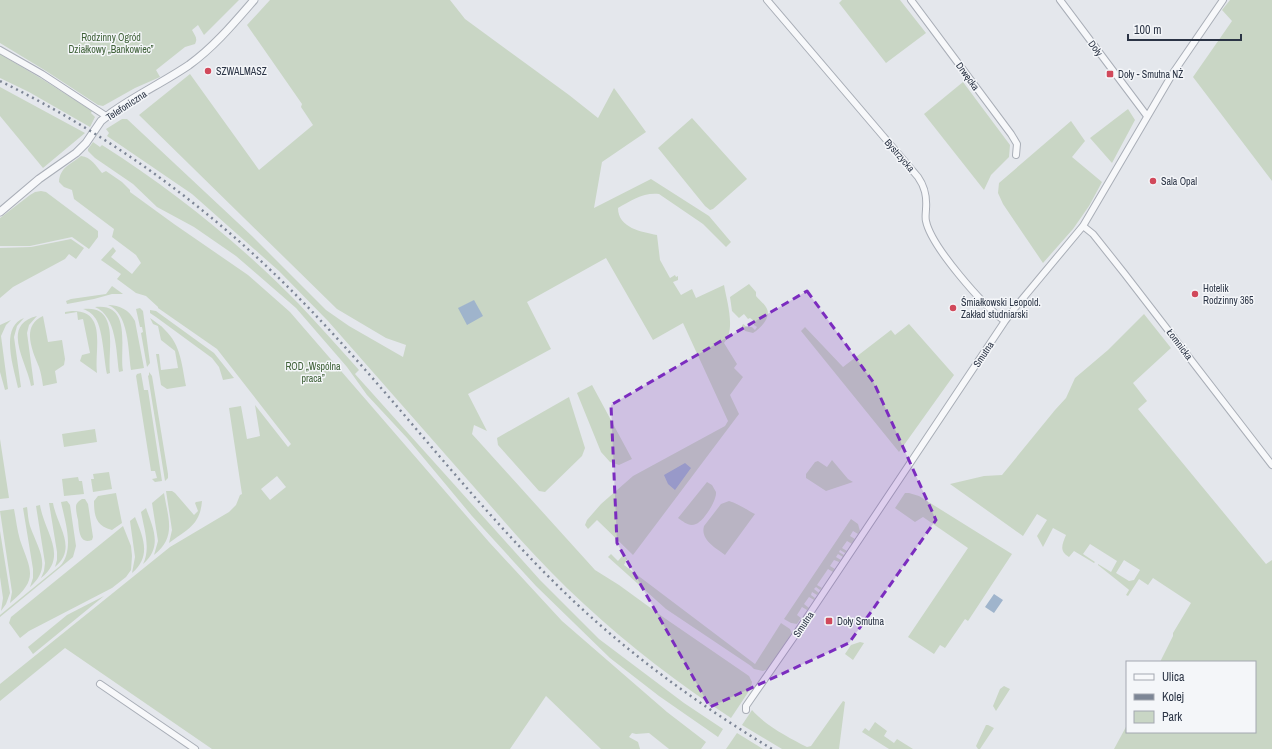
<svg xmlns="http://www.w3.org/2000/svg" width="1272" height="749" font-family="'Archivo Narrow',sans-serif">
<rect width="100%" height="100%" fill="#e4e7ec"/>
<path fill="#c9d6c5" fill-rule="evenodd" d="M0 0H239L204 35 198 25 192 30C195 36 198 38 195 44L185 47 156 70 160 77 135 88 103 106 98 105 46 71 0 43Z
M270 0H450L465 19 569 95 598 118 614 88 646 132 602 162 594 208 651 179 709 216 731 242 726 247 703 224 659 194C644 192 630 201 618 208 618 228 642 232 657 235L660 260 670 278 675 275 676 277 678 276V280L673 282 681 295 692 289 696 298 724 285C727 302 736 330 724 343L737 364 734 368 743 377 730 395 739 414 633 555 597 520 588 529 585 525 587 520 601 504 633 476 725 426 728 421 683 323 653 340 606 258 527 302 551 349 468 394 487 431 474 425 472 434 595 570 619 585 663 617 749 676 752 682 751 688 731 718C679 684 629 646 584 604 561 583 539 560 518 537L328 321 279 271 192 194 107 136 109 133 106 129 122 119H127L252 236 326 310 349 326 403 357 406 345 386 338 337 309 139 115 190 74 259 170 313 125 301 107 302 104 247 25Z
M842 0H900L926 33 886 63 839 3Z
M1230 0H1272V181L1193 77 1232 21 1222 10Z
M0 54 42 79 92 111 91 113 95 117 90 127 29 92 0 78Z
M963 82 1010 145 1009 157 991 175 984 190 924 114Z
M0 87 85 133 43 168 0 116Z
M1128 109 1135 120 1112 163 1090 138Z
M692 118 747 179 713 209 710 210 705 206 658 148Z
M1071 121 1085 141 1072 157 1102 182 1089 206 1073 229 1043 263 1003 204 998 193 999 183Z
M93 142 100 147 102 145C173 190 239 243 298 303 319 325 339 348 359 370L355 374 540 580 599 639 684 703 723 729 718 737 659 696 610 658 536 586 472 516 407 438 367 395 347 367 296 308 236 256 194 227 157 207 133 184 95 158 88 151V149Z
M81 156C91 157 96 166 102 173L106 171 122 182 130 190V192L174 224 248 275 290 312 489 542 562 621 667 712 706 742 701 749H669L649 733 636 734 632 733 629 737 638 742 640 749H601L546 696 510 749H212L65 648 0 701V684L170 547 229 512 236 505 240 495 242 494 229 408 241 406 247 439 260 436 255 405 288 447 291 444 217 349 158 308V307L146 296 136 293 117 279 121 274 101 260 113 247 116 251 111 257 132 274 141 263 136 255 112 237 114 229 74 199 72 190 64 187 59 182C60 167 70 165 81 156ZM277 476 286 487 270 500 261 489Z
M41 191 46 192 98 231V237L89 249 72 237 30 246H0V218L30 195 35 192Z
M71 239 84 248 76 259 69 254 65 259 13 287 0 298V248L31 247Z
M749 284 756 292V296C759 300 765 304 767 309 771 318 760 329 753 333L745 331 742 326 743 324 747 327H752L755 330 757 327 754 325V321L750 318 748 319 744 314 739 318 732 311 730 297Z
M112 286 123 294H112L94 299 67 304 66 301 71 299 106 294Z
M108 305C120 305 129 310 135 321L144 368 131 370C128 350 129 313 108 305Z
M95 307C133 302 119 350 123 371L119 372C116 352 117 316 95 307Z
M140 308 143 311 150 363 147 367 141 333 143 332 142 327H140L136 309Z
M83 309C121 304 107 352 110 373L107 374C104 360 103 333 97 321 94 315 89 311 83 309Z
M150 310 156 311 214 353 234 378 223 380 219 367 212 358 156 317 150 313Z
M72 311C108 310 94 350 97 373L80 361 82 355 90 353 83 319 78 320 77 312 65 314V312Z
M1144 314 1171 348 1133 383 1147 401 1138 409 1266 564 1272 560V749H1114L1127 725V732H1255V662H1160L1173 636V633L1191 603 1153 578 1148 585 1139 579 1128 596 1126 595 1129 590 1128 589 1098 565V564L1111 572 1117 561 1090 544 1083 554 1095 562 1094 563 1074 551 1069 557C1059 551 1062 545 1066 535L1053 528 1043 547 1037 536 1047 520 1037 514 1023 536 950 484 984 476 1002 475 1055 410 1066 398 1075 378 1108 350ZM1124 560 1140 570 1134 580 1129 581 1116 573Z
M37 316 29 325 27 333 34 385 31 386C27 362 0 325 37 316Z
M43 316 48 342 62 340 65 359 64 365 55 371 57 383 43 386C42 379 41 373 39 367 32 350 21 326 43 316Z
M24 318 17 326 14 337 21 387 18 388C13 365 0 327 24 318Z
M150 318C155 322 161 325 165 330 181 345 182 366 186 386L167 389 161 385 156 354H159L161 370 178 368 175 351 161 340 158 326 153 324Z
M11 320 6 325 1 336 8 389 5 390 0 372V325Z
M909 324 954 375 899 452 801 331 805 327 843 367 891 330 895 335Z
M149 372 152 376 168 474V478L165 481 148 376 149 375Z
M141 373 144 390H148L162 481 155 482 152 479 157 478 155 471H151L136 376 137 374Z
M592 385 632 459 619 465 610 462 601 452 577 393Z
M569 397 585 448 582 456 545 492 539 491 498 445 497 438Z
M95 429 97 442 64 447 62 434Z
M0 439 9 498 0 499Z
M832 460 848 479 853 482 826 491 806 478V474L815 462 818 461 827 467Z
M109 472 112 489 93 492 91 479H94L93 474Z
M78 477 79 481H82L84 494 64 496 62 479Z
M707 482 712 485 716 492C717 500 704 521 696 524 689 527 684 522 678 518Z
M166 491H172L175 493 194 515 198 511 195 503 196 502 202 501C200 526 186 530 169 543L172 530Z
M116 493 122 523 112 530C96 526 94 516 94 501L98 496Z
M164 493C168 518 177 537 154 555L158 541 152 503Z
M905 493H909L919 496 1012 554 968 621 965 619 945 648 940 645 934 654 908 637 968 548 923 517 915 522 895 508Z
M82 499H85L88 504 93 537 92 540C79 545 79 529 78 520 77 516 76 511 76 507 76 503 79 501 82 499Z
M67 501 70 505 76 546 73 557 0 617V615L60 566C75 550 65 521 61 502Z
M729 501C737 503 747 510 755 514L725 555C716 548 700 540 704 526L721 504Z
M49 503H53C57 526 78 548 55 567L57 560V552Z
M40 505C44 532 69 556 41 578L44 571 45 563 36 506Z
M27 507C28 513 28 520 30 526 38 549 53 567 30 587L33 578V569L23 508Z
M146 508C153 528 163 547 143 564 151 549 144 528 141 512Z
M14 509C16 519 17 530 20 540 31 571 39 579 10 603L12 592 0 511Z
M135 517C143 537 152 556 132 573L135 557 130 521Z
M851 519 858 524 860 531 858 534 853 531 850 536 855 539 852 544 847 541 842 548 847 551 845 553 840 550 839 552 844 555 843 557 838 554 836 557 841 560 839 562 834 560 830 566 835 569 833 572 828 569 817 585 822 588 820 590 816 587 814 589 819 593 817 595 812 592 811 595 815 598 814 600 809 597 804 604 809 608 807 610 802 607 797 615 801 618 797 624 791 623 784 619Z
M123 526 131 546 132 556 131 570 126 577 112 588 29 631 20 638 9 623 11 617Z
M0 531 10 593 6 604 1 611 3 598 0 577Z
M611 554 618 561 623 555 627 559 624 565 755 664 781 623 790 629 792 633 768 669 763 671 754 669 751 666 666 609 608 557Z
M104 596 33 654 28 647 67 615Z
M860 642 864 643 853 660 845 654 851 645Z
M1004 686 1010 689 996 711 993 706 1000 689Z
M843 701 845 702 839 749H782L742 725 752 710C766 726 788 737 807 747L811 746Z
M875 722 887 731 884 736 894 743 897 739 913 749H889L862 732 865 728 869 731Z
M986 725H988L994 728 980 749H978L976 746Z
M737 733 763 749H726Z"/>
<path fill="#9fb4cc" d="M474 300 483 316 467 325 458 308Z
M685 463 691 468 675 490 668 484 664 475Z
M994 594 1003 600 994 613 985 607Z"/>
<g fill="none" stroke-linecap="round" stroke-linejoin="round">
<g stroke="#a9aeb7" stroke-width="8">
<path id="minor" d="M767 0 918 177C925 187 927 196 926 209 926 212 925 217 926 221 931 246 983 306 1005 321
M911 0 1011 134 1017 144 1016 155
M1060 0 1147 116
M0 50 42 74 106 116
M1083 226 1093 234 1124 273 1272 465
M100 684 195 749
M746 710V706L798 631 1005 321 1014 309 1083 226 1173 73 1223 0"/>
</g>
<g stroke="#a9aeb7" stroke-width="9">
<path id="tertiary" d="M0 212 39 179 76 153 86 143 101 121 111 113C136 95 164 82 189 65 214 47 234 23 254 0"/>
</g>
<use href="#minor" stroke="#f7f8fa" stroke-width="6"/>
<use href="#tertiary" stroke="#f7f8fa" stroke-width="7"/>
<path stroke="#7d8696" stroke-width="2.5" stroke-dasharray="2 4" stroke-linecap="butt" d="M0 81C110 135 210 208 296 295 388 388 465 495 559 587 623 650 696 703 772 749"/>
</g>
<path fill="#7b2cbf" fill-opacity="0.2" stroke="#7b2cbf" stroke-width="3" stroke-dasharray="8 5" stroke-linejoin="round" d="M807 291 874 383 936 520 849 643 710 707 617 543 611 405Z"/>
<g fill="#d1495b" stroke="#f4f6f9" stroke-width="1.5">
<circle cx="208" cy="71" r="4"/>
<rect x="1106" y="70" width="8" height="8" rx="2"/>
<circle cx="1153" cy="181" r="4"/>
<circle cx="1195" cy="294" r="4"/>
<circle cx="953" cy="308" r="4"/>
<rect x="825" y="617" width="8" height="8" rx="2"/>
</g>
<g text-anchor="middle" stroke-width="3" stroke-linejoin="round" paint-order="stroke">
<g font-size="10" fill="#3f6138" stroke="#f4f6f9">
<text x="111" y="41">Rodzinny Ogród<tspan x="111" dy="12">Działkowy „Bankowiec”</tspan></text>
<text x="313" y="370">ROD „Wspólna<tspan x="313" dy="12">praca”</tspan></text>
</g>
<g font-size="10" fill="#2b3445" stroke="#f4f6f9">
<text transform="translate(1096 48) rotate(53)" y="4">Doły</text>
<text transform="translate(968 76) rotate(54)" y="4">Drwęcka</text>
<text transform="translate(126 105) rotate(-33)" y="4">Telefoniczna</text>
<text transform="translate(900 155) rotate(49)" y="4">Bystrzycka</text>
<text transform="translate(1180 344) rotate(53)" y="4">Łomnicka</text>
<text transform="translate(983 354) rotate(-56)" y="4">Smutna</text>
<text transform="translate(803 624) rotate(-56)" y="4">Smutna</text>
</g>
<g font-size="10" fill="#2b3445" stroke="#f4f6f9" text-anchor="start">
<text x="216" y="75">SZWALMASZ</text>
<text x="1118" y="78">Doły - Smutna NŻ</text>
<text x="1161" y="185">Sala Opal</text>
<text x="1203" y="292">Hotelik<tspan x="1203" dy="12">Rodzinny 365</tspan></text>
<text x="961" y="306">Śmiałkowski Leopold.<tspan x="961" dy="12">Zakład studniarski</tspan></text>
<text x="837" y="625">Doły Smutna</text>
</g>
</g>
<rect x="1126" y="661" width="130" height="72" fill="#f4f6f9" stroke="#a4a8b1"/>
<rect x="1134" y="674" width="20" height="6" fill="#f7f8fa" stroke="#a4a8b1"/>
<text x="1162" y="681" font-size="12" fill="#2b3445">Ulica</text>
<rect x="1134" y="694" width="20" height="6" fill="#7d8696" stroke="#a4a8b1"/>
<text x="1162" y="701" font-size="12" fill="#2b3445">Kolej</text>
<rect x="1134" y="711" width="20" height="12" fill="#c9d6c5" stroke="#a4a8b1"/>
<text x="1162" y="721" font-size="12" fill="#2b3445">Park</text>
<path d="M1128 34v6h113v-6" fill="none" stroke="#2b3445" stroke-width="2"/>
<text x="1134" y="34" font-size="12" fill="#2b3445" stroke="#f4f6f9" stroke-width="3" paint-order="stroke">100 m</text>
</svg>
